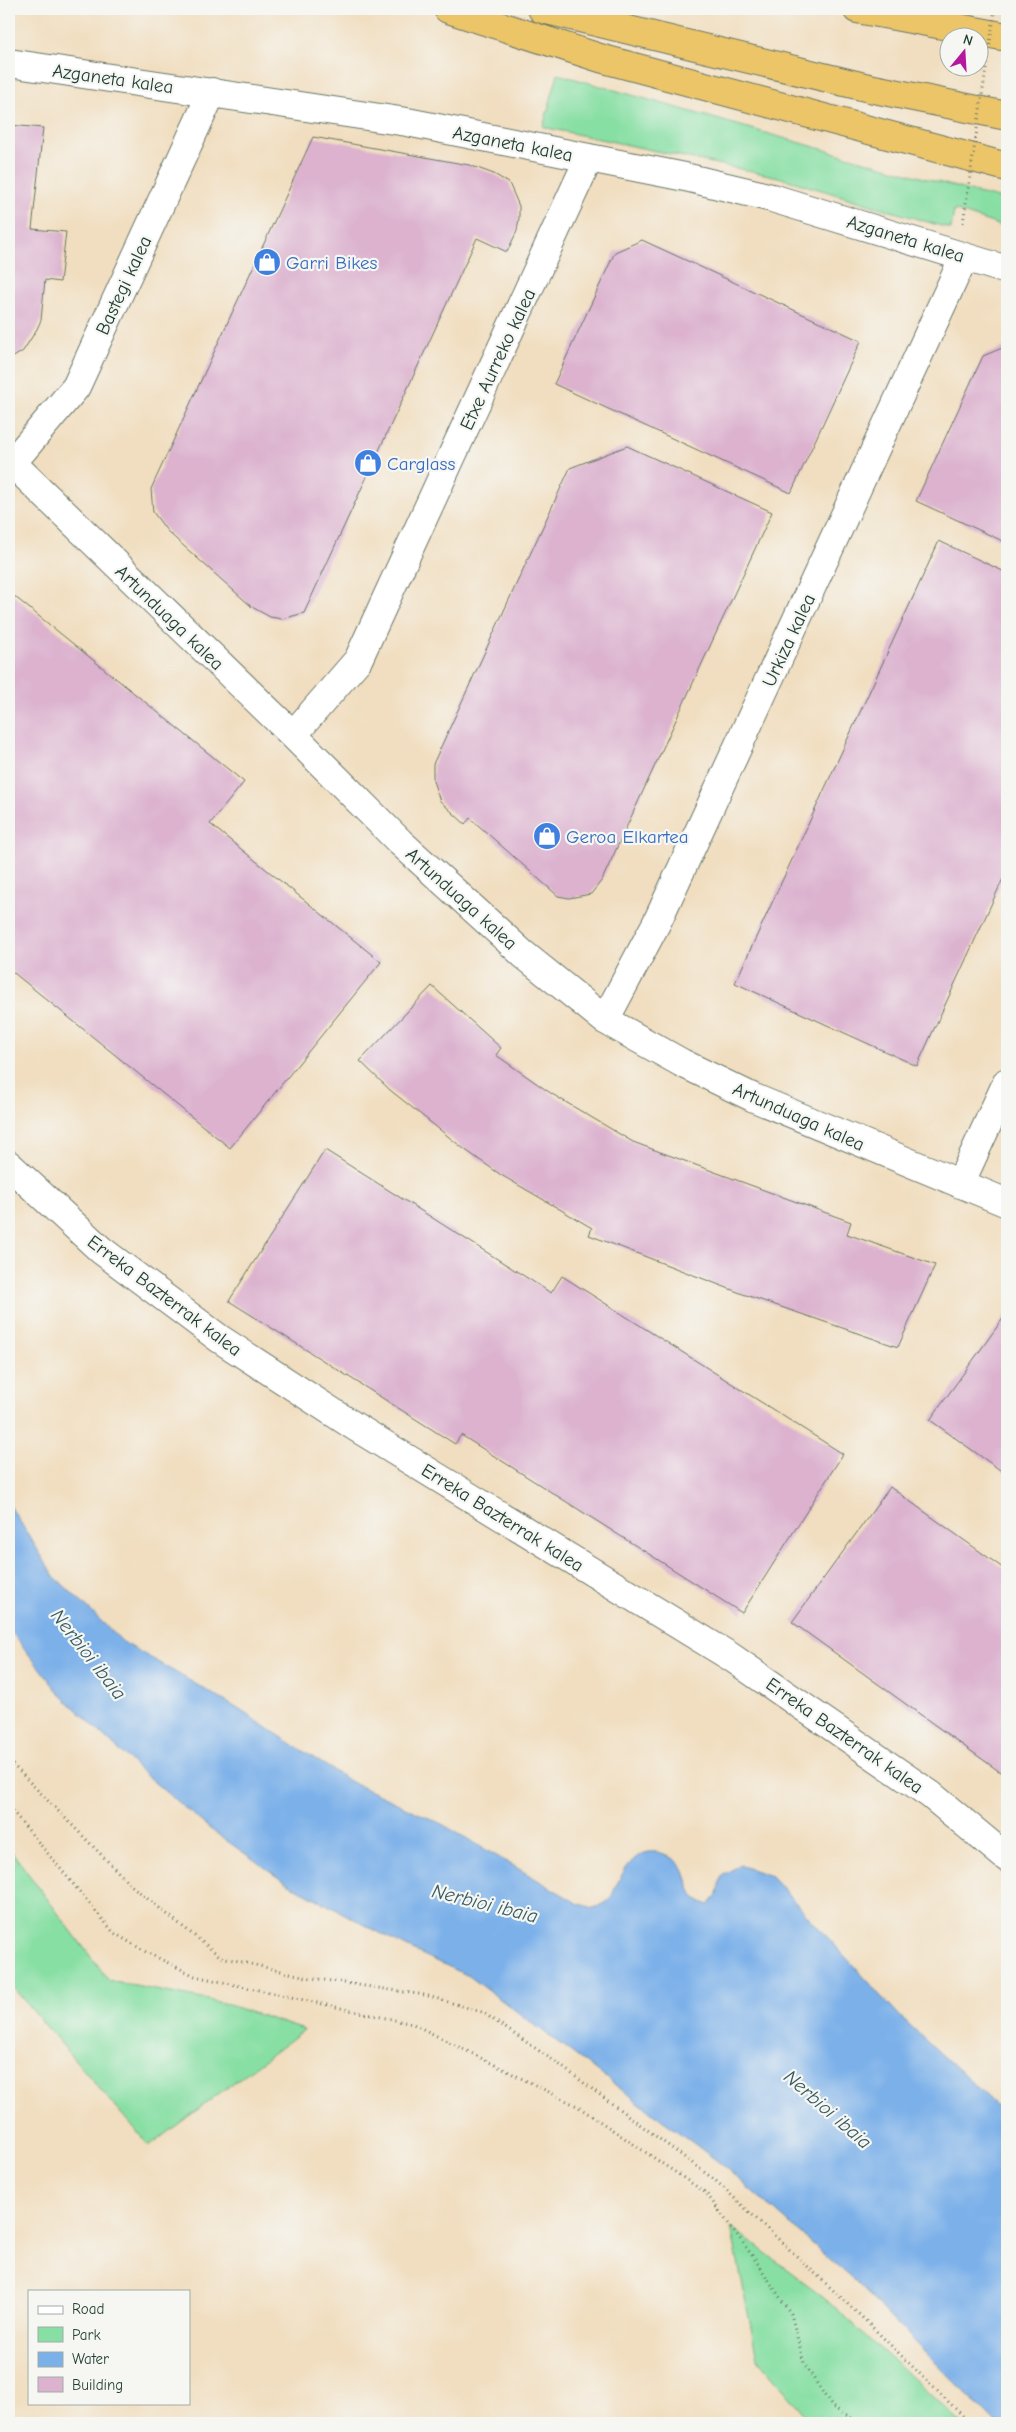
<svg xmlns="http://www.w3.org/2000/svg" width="1016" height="2432" font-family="'Comic Neue',sans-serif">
<rect width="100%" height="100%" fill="#f6f6f2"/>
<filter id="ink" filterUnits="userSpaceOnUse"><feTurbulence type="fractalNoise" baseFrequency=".02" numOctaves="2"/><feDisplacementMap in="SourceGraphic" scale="10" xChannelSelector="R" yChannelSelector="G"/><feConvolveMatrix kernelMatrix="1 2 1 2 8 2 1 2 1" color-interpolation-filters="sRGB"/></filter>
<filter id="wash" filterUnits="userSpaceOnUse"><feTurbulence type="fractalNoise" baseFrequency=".0096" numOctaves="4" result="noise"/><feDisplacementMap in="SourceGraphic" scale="20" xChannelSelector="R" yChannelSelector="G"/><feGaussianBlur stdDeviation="1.12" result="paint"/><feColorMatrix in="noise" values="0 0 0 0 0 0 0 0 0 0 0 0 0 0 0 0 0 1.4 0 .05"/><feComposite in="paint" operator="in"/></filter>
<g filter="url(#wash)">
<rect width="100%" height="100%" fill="#f1dec0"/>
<path fill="#88dfa4" stroke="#548e6c" d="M558 74 977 193 1007 200V228L954 210 951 229 778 177 543 127Z
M9 1848 109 1981 223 2003 304 2030 149 2146 9 1983Z
M731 2227 824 2297 961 2423H812L757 2358Z"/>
<path fill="#7cb0e9" stroke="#4e768e" d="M9 1504 54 1576 123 1642 235 1707 351 1782 442 1824 577 1903 594 1908C598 1906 605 1904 608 1901 612 1898 614 1889 617 1884 629 1859 646 1841 674 1859 695 1872 678 1895 709 1905L716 1897 722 1876 739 1865 771 1876 899 2015 1007 2115V2423H995L855 2281 720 2163 469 1976 408 1948 287 1883 210 1829 143 1773 60 1694 9 1629Z"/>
<g id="blocks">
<path fill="#dcb2cf" d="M9 125 43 128 32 229 66 232 60 282 45 280 41 320 37 329 23 351 9 360Z
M313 137 469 165 494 174 509 183 519 206V218L517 231 507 252 477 238 304 613 282 619 270 617 252 607 167 531 153 512 151 489Z
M642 240 861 341 791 493 554 384 615 252Z
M1007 346V543L916 501 983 356Z
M627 446 772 512 602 880 591 894 569 898 558 896 470 818 465 824 440 801 433 781V764L570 468Z
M939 541 1007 573V870L917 1066 735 983Z
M9 592 244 782 210 824 381 962 230 1148 9 969Z
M432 986 501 1048 496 1055 552 1094 633 1142 851 1222 847 1234 935 1265 898 1347 743 1294 589 1235 592 1228 501 1175 464 1149 390 1090 360 1061Z
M325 1150 551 1293 562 1276 843 1454 742 1613 461 1435 455 1444 229 1301Z
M1007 1313V1475L930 1420Z
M890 1487 1007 1571V1777L792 1622Z"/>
</g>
</g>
<g filter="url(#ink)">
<use href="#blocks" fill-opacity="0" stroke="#687565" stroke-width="1"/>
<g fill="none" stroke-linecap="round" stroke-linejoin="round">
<g stroke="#687565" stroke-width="30">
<path id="street" d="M9 63 407 122 685 177 772 198 1007 270
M9 460 293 735 400 842 523 954 605 1020 682 1063 752 1097 1007 1203
M12 463 76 387 212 92
M293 735 358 660 589 158
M605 1020 657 922 964 257
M9 1165 101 1250 220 1339 354 1426 731 1657 931 1795 1007 1858
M960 1184 1007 1082"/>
</g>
<g stroke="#687565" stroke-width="30">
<path id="highway" d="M448 9 600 58 1007 167
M542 9 869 88 1007 116
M857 9 1007 37"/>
</g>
<path stroke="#687565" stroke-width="3" stroke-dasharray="1 4" stroke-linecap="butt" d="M9 1761 133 1887 221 1957 311 1978 425 1995 482 2012 557 2063 715 2180 865 2320 970 2423
M9 1807 114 1933 146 1952 195 1976 413 2024 577 2106 706 2193 754 2258 791 2314 804 2363 832 2407 860 2423"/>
<use href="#street" stroke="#fff" stroke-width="28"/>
<use href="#highway" stroke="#ecc569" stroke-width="28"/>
<path stroke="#687565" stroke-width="3" stroke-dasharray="1 4" stroke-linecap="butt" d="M963 223 995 9"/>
</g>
</g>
<defs>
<g id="shop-disc" transform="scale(1.4375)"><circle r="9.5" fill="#3f7fe0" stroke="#f6f6f2"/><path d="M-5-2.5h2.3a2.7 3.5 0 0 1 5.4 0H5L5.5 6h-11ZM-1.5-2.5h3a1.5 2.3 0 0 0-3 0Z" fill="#fff"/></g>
</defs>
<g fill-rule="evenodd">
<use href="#shop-disc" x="267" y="262"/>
<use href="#shop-disc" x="368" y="463"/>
<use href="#shop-disc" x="547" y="836"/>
</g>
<g text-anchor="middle" stroke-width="4.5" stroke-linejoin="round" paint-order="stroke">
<g font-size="19" fill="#1f3d34" stroke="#f6f6f2">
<text transform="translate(113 78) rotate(8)" y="7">Azganeta kalea</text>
<text transform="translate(513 143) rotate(11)" y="7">Azganeta kalea</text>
<text transform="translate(906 238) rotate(17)" y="7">Azganeta kalea</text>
<text transform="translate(123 285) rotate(-65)" y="7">Bastegi kalea</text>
<text transform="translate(497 359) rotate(-65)" y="7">Etxe Aurreko kalea</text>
<text transform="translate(170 617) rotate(44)" y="7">Artunduaga kalea</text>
<text transform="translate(788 640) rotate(-65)" y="7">Urkiza kalea</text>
<text transform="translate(462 898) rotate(42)" y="7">Artunduaga kalea</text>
<text transform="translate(799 1116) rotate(24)" y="7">Artunduaga kalea</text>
<text transform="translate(165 1295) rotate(37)" y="7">Erreka Bazterrak kalea</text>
<text transform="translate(503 1517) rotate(32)" y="7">Erreka Bazterrak kalea</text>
<text transform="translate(845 1735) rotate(35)" y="7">Erreka Bazterrak kalea</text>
</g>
<g font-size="19" fill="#366cbe" stroke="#f6f6f2" text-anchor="start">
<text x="286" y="269">Garri Bikes</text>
<text x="387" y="470">Carglass</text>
<text x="566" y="843">Geroa Elkartea</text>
</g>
<g font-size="20" font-style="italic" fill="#365a61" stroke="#f6f6f2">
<text transform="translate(89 1654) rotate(52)" y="7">Nerbioi ibaia</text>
<text transform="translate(485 1903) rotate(14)" y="7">Nerbioi ibaia</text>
<text transform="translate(828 2109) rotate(41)" y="7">Nerbioi ibaia</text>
</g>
</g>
<rect width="1016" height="2432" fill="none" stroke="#f6f6f2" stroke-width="30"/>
<rect x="28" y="2290" width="162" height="115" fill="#f6f6f2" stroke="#a0aca6"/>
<rect x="38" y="2306" width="25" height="8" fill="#ffffff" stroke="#a0aca6"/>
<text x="72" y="2314" font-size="15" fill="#1f3d34">Road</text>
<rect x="38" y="2327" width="25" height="15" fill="#88dfa4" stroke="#a0aca6"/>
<text x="72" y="2340" font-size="15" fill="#1f3d34">Park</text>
<rect x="38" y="2352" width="25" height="15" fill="#7cb0e9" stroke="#a0aca6"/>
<text x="72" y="2364" font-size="15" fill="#1f3d34">Water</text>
<rect x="38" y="2377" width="25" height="15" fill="#dcb2cf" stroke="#a0aca6"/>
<text x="72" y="2390" font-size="15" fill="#1f3d34">Building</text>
<g transform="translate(964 52) rotate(18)"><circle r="24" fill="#f6f6f2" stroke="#a0aca6"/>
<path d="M0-4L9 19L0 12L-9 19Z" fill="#b5179e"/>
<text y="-8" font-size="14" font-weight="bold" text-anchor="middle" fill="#1f3d34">N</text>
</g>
</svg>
